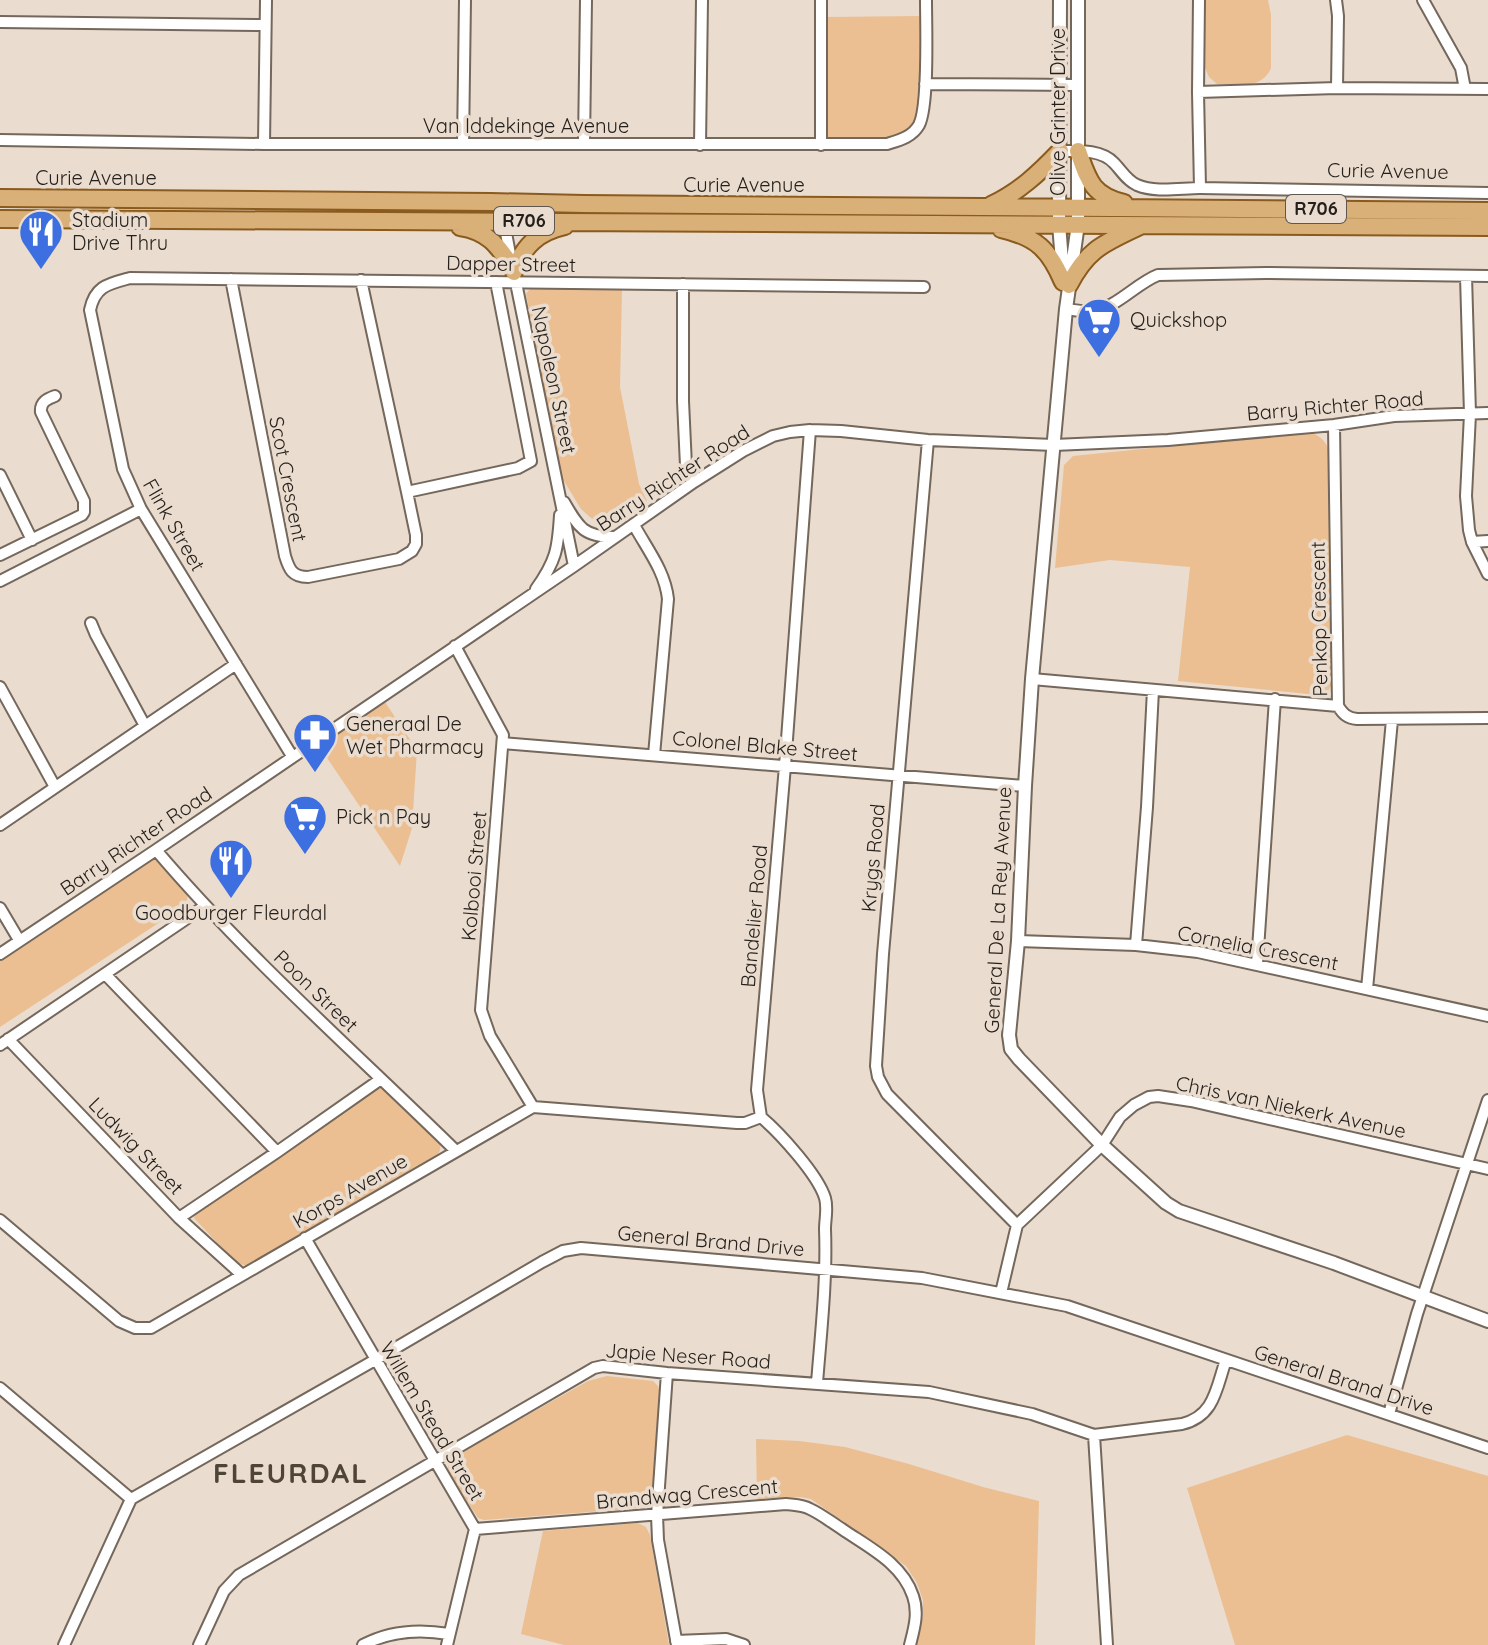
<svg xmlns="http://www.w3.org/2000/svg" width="1488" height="1645" font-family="Quicksand,sans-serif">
<rect width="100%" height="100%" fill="#eadcce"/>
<path fill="#ebbf91" d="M1205 0H1268L1271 15V68C1262 90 1237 84 1217 84L1209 77 1204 65Z
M921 16V108C918 116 917 126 910 131 889 146 857 141 834 141L827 137 825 127 827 17Z
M532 286 622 288 620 387 639 484 647 501 617 524 602 523 591 518 581 509 561 476 526 294Z
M1310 432C1322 437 1326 441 1330 454L1332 684 1327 693 1319 695 1178 681 1190 567 1110 560 1055 568 1064 465 1073 456Z
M383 699 417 750 412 828 400 866 317 743Z
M153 858 159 860 188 894 186 905 0 1027V954Z
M377 1086 385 1088 439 1140C442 1148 440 1152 435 1158L248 1266 236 1263 194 1218 196 1209Z
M607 1376 653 1381 658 1386 661 1396 651 1498 647 1503 640 1508 484 1520 478 1518 448 1473V1466L453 1457 588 1381Z
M1347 1435 1488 1476V1645H1235L1187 1488Z
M756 1439 799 1441 845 1447 909 1464 983 1487 1039 1501 1035 1645H916L923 1616V1600L917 1583 906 1566 811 1499 801 1497 757 1499Z
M638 1523 646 1527 650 1535 669 1645H564L521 1634 543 1531Z"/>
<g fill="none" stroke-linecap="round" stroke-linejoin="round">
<g stroke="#74675b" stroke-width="14">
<path id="minor" d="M1199 0 1198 92 1200 188
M1336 0 1338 16 1337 88
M1423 0 1461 68 1465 89
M0 22 265 25
M925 84 1077 85
M1198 92 1337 88 1488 89
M0 140 264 144H887C900 140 912 137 919 125 929 106 926 25 926 0
M584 143 586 0
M264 144 266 0
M463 144 465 0
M700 145 702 0
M821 145V0
M1060 151C1077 151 1101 149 1114 163 1121 170 1127 181 1137 185 1155 193 1181 188 1200 188L1488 193
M500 202 511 259
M1466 276 1470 414 1466 496 1469 530 1472 542 1488 574
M515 278 574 566
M231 279 285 556C289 569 292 577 308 577L399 559 412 551 416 544V535L407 492 361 280
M683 284V401L686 466 694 482
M1066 309C1074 310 1083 312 1091 311 1116 309 1135 284 1158 275L1266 273 1488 276
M1334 425 1338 706C1343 714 1347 718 1357 719L1488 718
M810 430 785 766 757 1090 761 1117C780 1133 818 1175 825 1198 828 1208 825 1219 825 1229 827 1280 821 1332 817 1383
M928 440 883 954 876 1066 878 1077 887 1094 1017 1225
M0 475 32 540
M407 492 518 468 531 461 496 282
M564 502C579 528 584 537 615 537
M634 525C647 549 665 571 668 599L654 755
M1472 542 1488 541
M0 555 82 515 84 512V501L41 412C40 402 47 399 55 396
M0 581 141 509
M536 589C556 561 558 549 560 515
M91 623 96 635 145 726
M455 646 503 735 481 1010 490 1036 533 1107
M1032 679 1338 706
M0 687 55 787
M503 743 1025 786
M292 756 141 509 123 469 90 310C95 286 108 284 130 278L924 287
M0 825 236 664
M156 850C248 958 355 1052 456 1151
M0 908 19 940
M1018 941 1136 945 1198 952 1488 1016
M1136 945 1147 807 1153 690
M0 954 156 850 574 566 694 482 743 451 773 436 790 432 810 430 841 431 928 440 1054 445 1168 440 1334 425 1394 416 1488 413
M1257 964 1275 699
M105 974 277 1152
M1367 989 1392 720
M8 1039 179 1218 241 1274
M0 1045 205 906
M179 1218 277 1152 381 1079
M0 1220 119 1321 135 1328H151L533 1107 737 1123H745L761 1117
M305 1238 475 1529 447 1645
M1001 1293 1017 1225 1102 1145 1120 1117 1134 1105 1149 1097 1158 1096 1191 1101 1488 1169
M667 1373 657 1515 658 1540 677 1645
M0 1388 131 1499
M1389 1414 1417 1314 1488 1100
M1094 1435 1107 1645
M475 1529 786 1504C794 1505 803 1505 810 1509 821 1514 831 1522 842 1529 868 1547 902 1563 913 1596 919 1613 914 1629 910 1645
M676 1641 726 1639 744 1645
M64 1645 131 1499 375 1360 542 1262 563 1251 581 1248 922 1278 1067 1306 1488 1448
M199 1645 224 1591 239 1575 594 1368 603 1366 667 1373 929 1392 1032 1414 1094 1435 1182 1424C1215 1416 1216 1388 1226 1360
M363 1645C389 1631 420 1629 449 1634"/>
</g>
<g stroke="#74675b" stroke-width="16">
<path id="tertiary" d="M1060 0 1059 224 1063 274
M1078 0V224L1066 309 1032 679 1025 786 1018 941 1009 1035 1011 1049 1019 1059 1102 1145 1166 1203 1179 1211 1334 1263 1488 1321"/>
</g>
<g stroke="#8a5b1e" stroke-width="20">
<path id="primary" d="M1078 151C1088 179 1091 195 1124 203
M0 198 491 202 584 204 1488 211
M991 205C1019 192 1039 173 1060 151
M0 219 1488 227
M460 227C488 231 498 246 513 268
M1001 229C1036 237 1049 249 1063 282
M514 272C523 246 538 232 565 226
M1069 285C1088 248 1105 243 1140 226"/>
</g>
<use href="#minor" stroke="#fff" stroke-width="10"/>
<use href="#tertiary" stroke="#fff" stroke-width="12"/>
<use href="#primary" stroke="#dab079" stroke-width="16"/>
</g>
<defs>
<g id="restaurant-pin" transform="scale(2.3)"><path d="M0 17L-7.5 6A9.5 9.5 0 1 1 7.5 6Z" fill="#3d6fe0" stroke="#eadcce"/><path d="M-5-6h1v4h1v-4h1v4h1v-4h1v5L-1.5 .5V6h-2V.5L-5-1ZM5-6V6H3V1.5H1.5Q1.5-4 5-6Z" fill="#fff"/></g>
<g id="supermarket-pin" transform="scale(2.3)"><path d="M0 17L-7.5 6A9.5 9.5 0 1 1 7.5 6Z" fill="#3d6fe0" stroke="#eadcce"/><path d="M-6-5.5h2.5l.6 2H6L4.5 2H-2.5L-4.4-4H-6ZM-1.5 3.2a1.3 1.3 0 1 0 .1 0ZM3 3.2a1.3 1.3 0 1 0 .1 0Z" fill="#fff"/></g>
<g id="pharmacy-pin" transform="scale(2.3)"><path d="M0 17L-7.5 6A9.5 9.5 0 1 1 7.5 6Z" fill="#3d6fe0" stroke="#eadcce"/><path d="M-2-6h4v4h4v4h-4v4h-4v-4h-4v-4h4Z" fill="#fff"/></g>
</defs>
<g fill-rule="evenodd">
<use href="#restaurant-pin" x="41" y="232"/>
<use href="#supermarket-pin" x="1099" y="320"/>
<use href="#pharmacy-pin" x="315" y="735"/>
<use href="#supermarket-pin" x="305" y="817"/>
<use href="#restaurant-pin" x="231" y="861"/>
</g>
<g text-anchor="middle" stroke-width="7" stroke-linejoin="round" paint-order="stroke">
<g fill="#eadcce" stroke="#5f5850" stroke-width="2">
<rect x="1286" y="195" width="60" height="28" rx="6"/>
<rect x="494" y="207" width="60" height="28" rx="6"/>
</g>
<g font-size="18" font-weight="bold" fill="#241f1a">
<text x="1316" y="215">R706</text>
<text x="524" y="227">R706</text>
</g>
<g font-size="20" fill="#241f1a" stroke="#eadcce">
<text transform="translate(1058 112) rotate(-90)" y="7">Olive Grinter Drive</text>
<text x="526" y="133">Van Iddekinge Avenue</text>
<text transform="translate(1388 171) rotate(1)" y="7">Curie Avenue</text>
<text x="96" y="185">Curie Avenue</text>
<text x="744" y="192">Curie Avenue</text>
<text transform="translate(511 264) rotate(1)" y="7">Dapper Street</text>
<text transform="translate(554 380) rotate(78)" y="7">Napoleon Street</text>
<text transform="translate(1335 406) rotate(-5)" y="7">Barry Richter Road</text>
<text transform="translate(673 478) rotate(-33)" y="7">Barry Richter Road</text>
<text transform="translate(288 479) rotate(79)" y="7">Scot Crescent</text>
<text transform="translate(174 525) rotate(60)" y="7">Flink Street</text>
<text transform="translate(1319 619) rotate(-91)" y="7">Penkop Crescent</text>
<text transform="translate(765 746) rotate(5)" y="7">Colonel Blake Street</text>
<text transform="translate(136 841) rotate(-34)" y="7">Barry Richter Road</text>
<text transform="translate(873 858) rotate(-85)" y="7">Krygs Road</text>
<text transform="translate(474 876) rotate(-85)" y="7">Kolbooi Street</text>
<text transform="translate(998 910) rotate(-87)" y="7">General De La Rey Avenue</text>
<text transform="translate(754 916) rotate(-85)" y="7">Bandelier Road</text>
<text transform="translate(1258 948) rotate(11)" y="7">Cornelia Crescent</text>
<text transform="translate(316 991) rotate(44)" y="7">Poon Street</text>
<text transform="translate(1291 1107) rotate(12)" y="7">Chris van Niekerk Avenue</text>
<text transform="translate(136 1146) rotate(46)" y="7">Ludwig Street</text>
<text transform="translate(350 1191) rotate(-30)" y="7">Korps Avenue</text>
<text transform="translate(711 1241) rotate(5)" y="7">General Brand Drive</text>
<text transform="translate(688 1356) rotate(4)" y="7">Japie Neser Road</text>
<text transform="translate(1344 1380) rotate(18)" y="7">General Brand Drive</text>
<text transform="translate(432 1421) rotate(59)" y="7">Willem Stead Street</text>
<text transform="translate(687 1494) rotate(-5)" y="7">Brandwag Crescent</text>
</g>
<g font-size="20" fill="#241f1a" stroke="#eadcce" text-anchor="start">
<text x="72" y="227">Stadium<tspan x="72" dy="23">Drive Thru</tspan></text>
<text x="1130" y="327">Quickshop</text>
<text x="346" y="731">Generaal De<tspan x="346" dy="23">Wet Pharmacy</tspan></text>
<text x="336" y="824">Pick n Pay</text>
<text x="231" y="920" text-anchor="middle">Goodburger Fleurdal</text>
</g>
<g font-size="28" font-weight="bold" letter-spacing="2" fill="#4f4438" stroke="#eadcce">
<text x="291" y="1483">FLEURDAL</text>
</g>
</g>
</svg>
